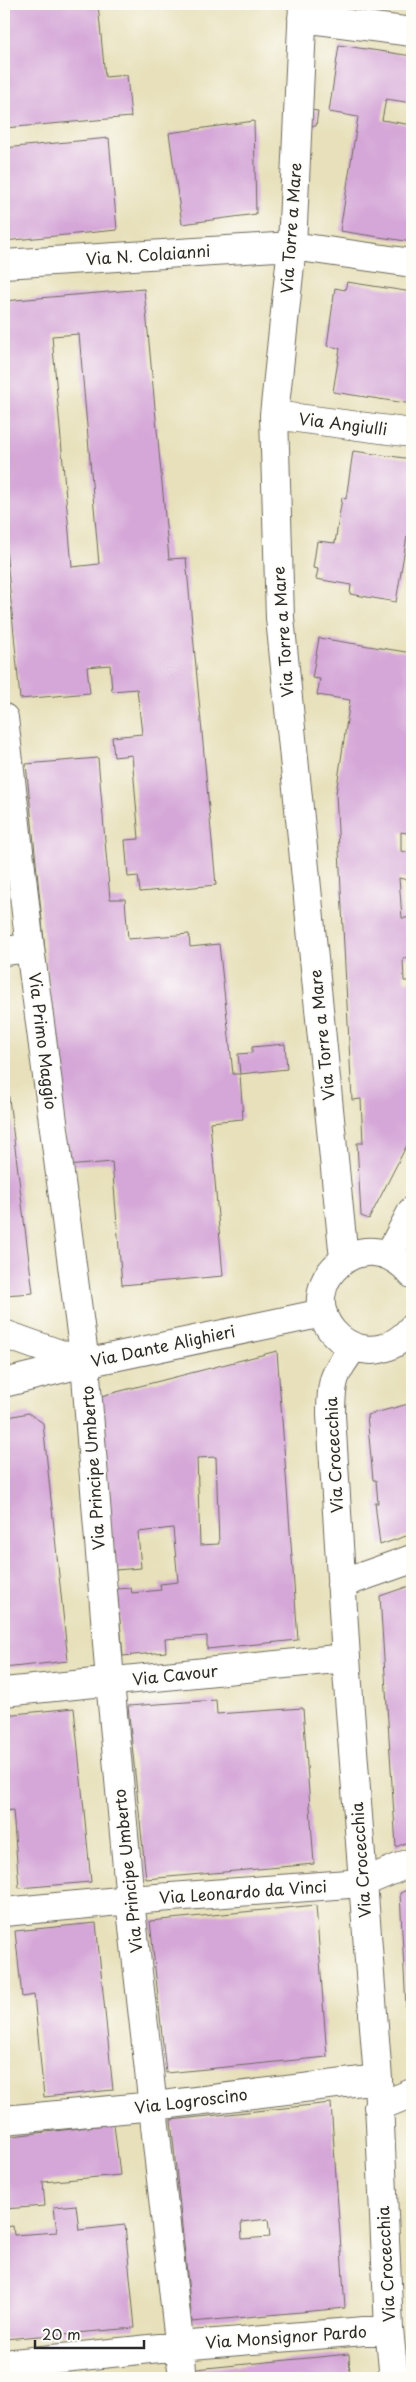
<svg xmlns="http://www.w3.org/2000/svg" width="416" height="2382" font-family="'Playpen Sans',sans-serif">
<rect width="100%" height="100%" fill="#fdfcf7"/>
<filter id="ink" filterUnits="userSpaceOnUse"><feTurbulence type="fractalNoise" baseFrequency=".02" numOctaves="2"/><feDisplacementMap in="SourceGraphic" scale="10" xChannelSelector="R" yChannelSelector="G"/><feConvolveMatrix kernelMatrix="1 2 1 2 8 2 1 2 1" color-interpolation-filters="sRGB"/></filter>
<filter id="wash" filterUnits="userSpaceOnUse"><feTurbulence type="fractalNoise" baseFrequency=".0096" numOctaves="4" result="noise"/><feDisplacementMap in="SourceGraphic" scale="20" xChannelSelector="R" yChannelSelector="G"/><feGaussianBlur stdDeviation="1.12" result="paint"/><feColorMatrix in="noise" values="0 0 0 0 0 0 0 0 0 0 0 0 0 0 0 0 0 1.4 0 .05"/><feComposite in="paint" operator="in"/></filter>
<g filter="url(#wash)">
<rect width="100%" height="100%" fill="#e7e0ba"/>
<g id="blocks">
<path fill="#d5a7d8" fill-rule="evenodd" d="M4 4H98L105 77 127 75 131 117 4 128Z
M339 45 412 56V103L386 99 382 120 412 125V242L340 231 358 117 329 112Z
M310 110 318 111 316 126 309 125Z
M254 121 256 214 182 224 169 133Z
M109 138 117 230 4 241V148Z
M347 282 412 292V404L333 392 340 348 327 346 335 288 345 290Z
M144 289 169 559 186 558 216 885 140 892 138 876 128 877 125 840 139 839 132 755 114 757 112 737 142 734 137 689 112 691 110 665 87 667 90 693 20 699 4 527V301ZM79 334 99 564 72 567 52 336Z
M353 451 412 459V537L407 536 396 602 350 594 351 585 316 579 318 569 313 568 317 541 335 543 342 498 346 499Z
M319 638 412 653V834L401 832V851L412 853V881L399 878 402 918H412V957L403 958 404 981H412V1135L369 1219 361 1216 357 1143H363L361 1099 352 1100 336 793 350 700 317 695 320 679 312 678Z
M98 758 110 899H125L128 939 189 934 190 947 219 944 233 1074H240L243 1119 210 1122 223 1276 122 1285 112 1162 67 1166 26 764Z
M285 1044 287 1069 240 1074 238 1054 252 1053V1047Z
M4 1058 33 1293 4 1295Z
M277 1351 298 1640 207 1649V1636L165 1639 166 1652 123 1656 117 1589 131 1588 132 1593 161 1590 160 1584 178 1582 173 1528 138 1532 141 1568 115 1570 97 1397ZM216 1457 219 1544 200 1545 197 1458Z
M412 1403V1534L380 1545 375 1503H378L376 1480H373L367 1415Z
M28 1413 43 1423 68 1661 4 1668V1418Z
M412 1585V1840L396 1847 380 1596Z
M216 1700 217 1714 303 1708 314 1864 146 1879 128 1706Z
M74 1708 91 1882 19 1888 13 1810 4 1811V1715Z
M412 1888V2064L409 2065 400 1893Z
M316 1905 327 2057 166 2073 150 1921Z
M96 1923 113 2090 44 2097 34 1995 22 1997 15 1931Z
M331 2103 345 2308 192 2322 171 2120ZM268 2219 270 2237 242 2239 241 2222Z
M114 2124 120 2175 43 2182 45 2206 4 2209V2137Z
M76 2205 79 2230 125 2225 135 2328 4 2339V2227L13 2226 14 2235 57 2232 54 2207Z
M349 2354 350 2378H197L196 2369Z"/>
</g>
</g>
<g filter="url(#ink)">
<use href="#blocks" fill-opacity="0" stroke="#6d6a5d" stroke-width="1"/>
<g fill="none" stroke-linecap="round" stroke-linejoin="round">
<g stroke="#6d6a5d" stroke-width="30">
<path id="minor" d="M303 4 292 246 274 415 280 618 344 1259
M302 18 412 32
M4 264 292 246 412 263
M274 415 412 433
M4 718 30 948 85 1363 110 1681 130 1900 183 2378
M4 951 30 948
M389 1255 412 1211
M412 1274C364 1216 292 1285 333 1332 341 1341 351 1347 362 1349 383 1353 399 1343 412 1328
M4 1334 85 1363
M354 1347C333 1373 331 1382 331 1415L346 1658 378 2079 389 2329 394 2378
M4 1383 85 1363 323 1313
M341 1584 412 1559
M4 1692 346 1658
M4 1912 130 1900 362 1883 412 1862
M378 2107 412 2093
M4 2120 154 2106 378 2079
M4 2364 179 2346 389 2329"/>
</g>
<use href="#minor" stroke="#fff" stroke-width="28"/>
</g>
</g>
<g text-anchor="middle" stroke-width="4" stroke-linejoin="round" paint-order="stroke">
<g font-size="16" fill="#2b2b2b" stroke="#fdfcf7">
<text transform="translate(291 228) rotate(-86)" y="6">Via Torre a Mare</text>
<text transform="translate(148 255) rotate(-4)" y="6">Via N. Colaianni</text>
<text transform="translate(343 424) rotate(7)" y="6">Via Angiulli</text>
<text transform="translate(283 632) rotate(-94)" y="6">Via Torre a Mare</text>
<text transform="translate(322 1035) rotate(-96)" y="6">Via Torre a Mare</text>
<text transform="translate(43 1041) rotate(83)" y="6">Via Primo Maggio</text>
<text transform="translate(163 1346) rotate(-12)" y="6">Via Dante Alighieri</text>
<text transform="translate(334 1455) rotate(-93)" y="6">Via Crocecchia</text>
<text transform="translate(93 1468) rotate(-94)" y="6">Via Principe Umberto</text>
<text transform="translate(175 1675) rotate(-6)" y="6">Via Cavour</text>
<text transform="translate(361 1860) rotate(-94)" y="6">Via Crocecchia</text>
<text transform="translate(128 1871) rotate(-96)" y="6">Via Principe Umberto</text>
<text transform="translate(243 1892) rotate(-4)" y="6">Via Leonardo da Vinci</text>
<text transform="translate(191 2101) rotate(-7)" y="6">Via Logroscino</text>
<text transform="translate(386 2264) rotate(-93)" y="6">Via Crocecchia</text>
<text transform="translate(286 2337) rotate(-4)" y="6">Via Monsignor Pardo</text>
</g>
</g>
<rect width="416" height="2382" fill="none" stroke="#fdfcf7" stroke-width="20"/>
<path d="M35 2340v8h109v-8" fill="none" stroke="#2b2b2b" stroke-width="2.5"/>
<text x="42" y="2340" font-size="15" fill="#2b2b2b" stroke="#fdfcf7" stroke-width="4" paint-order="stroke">20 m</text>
</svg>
